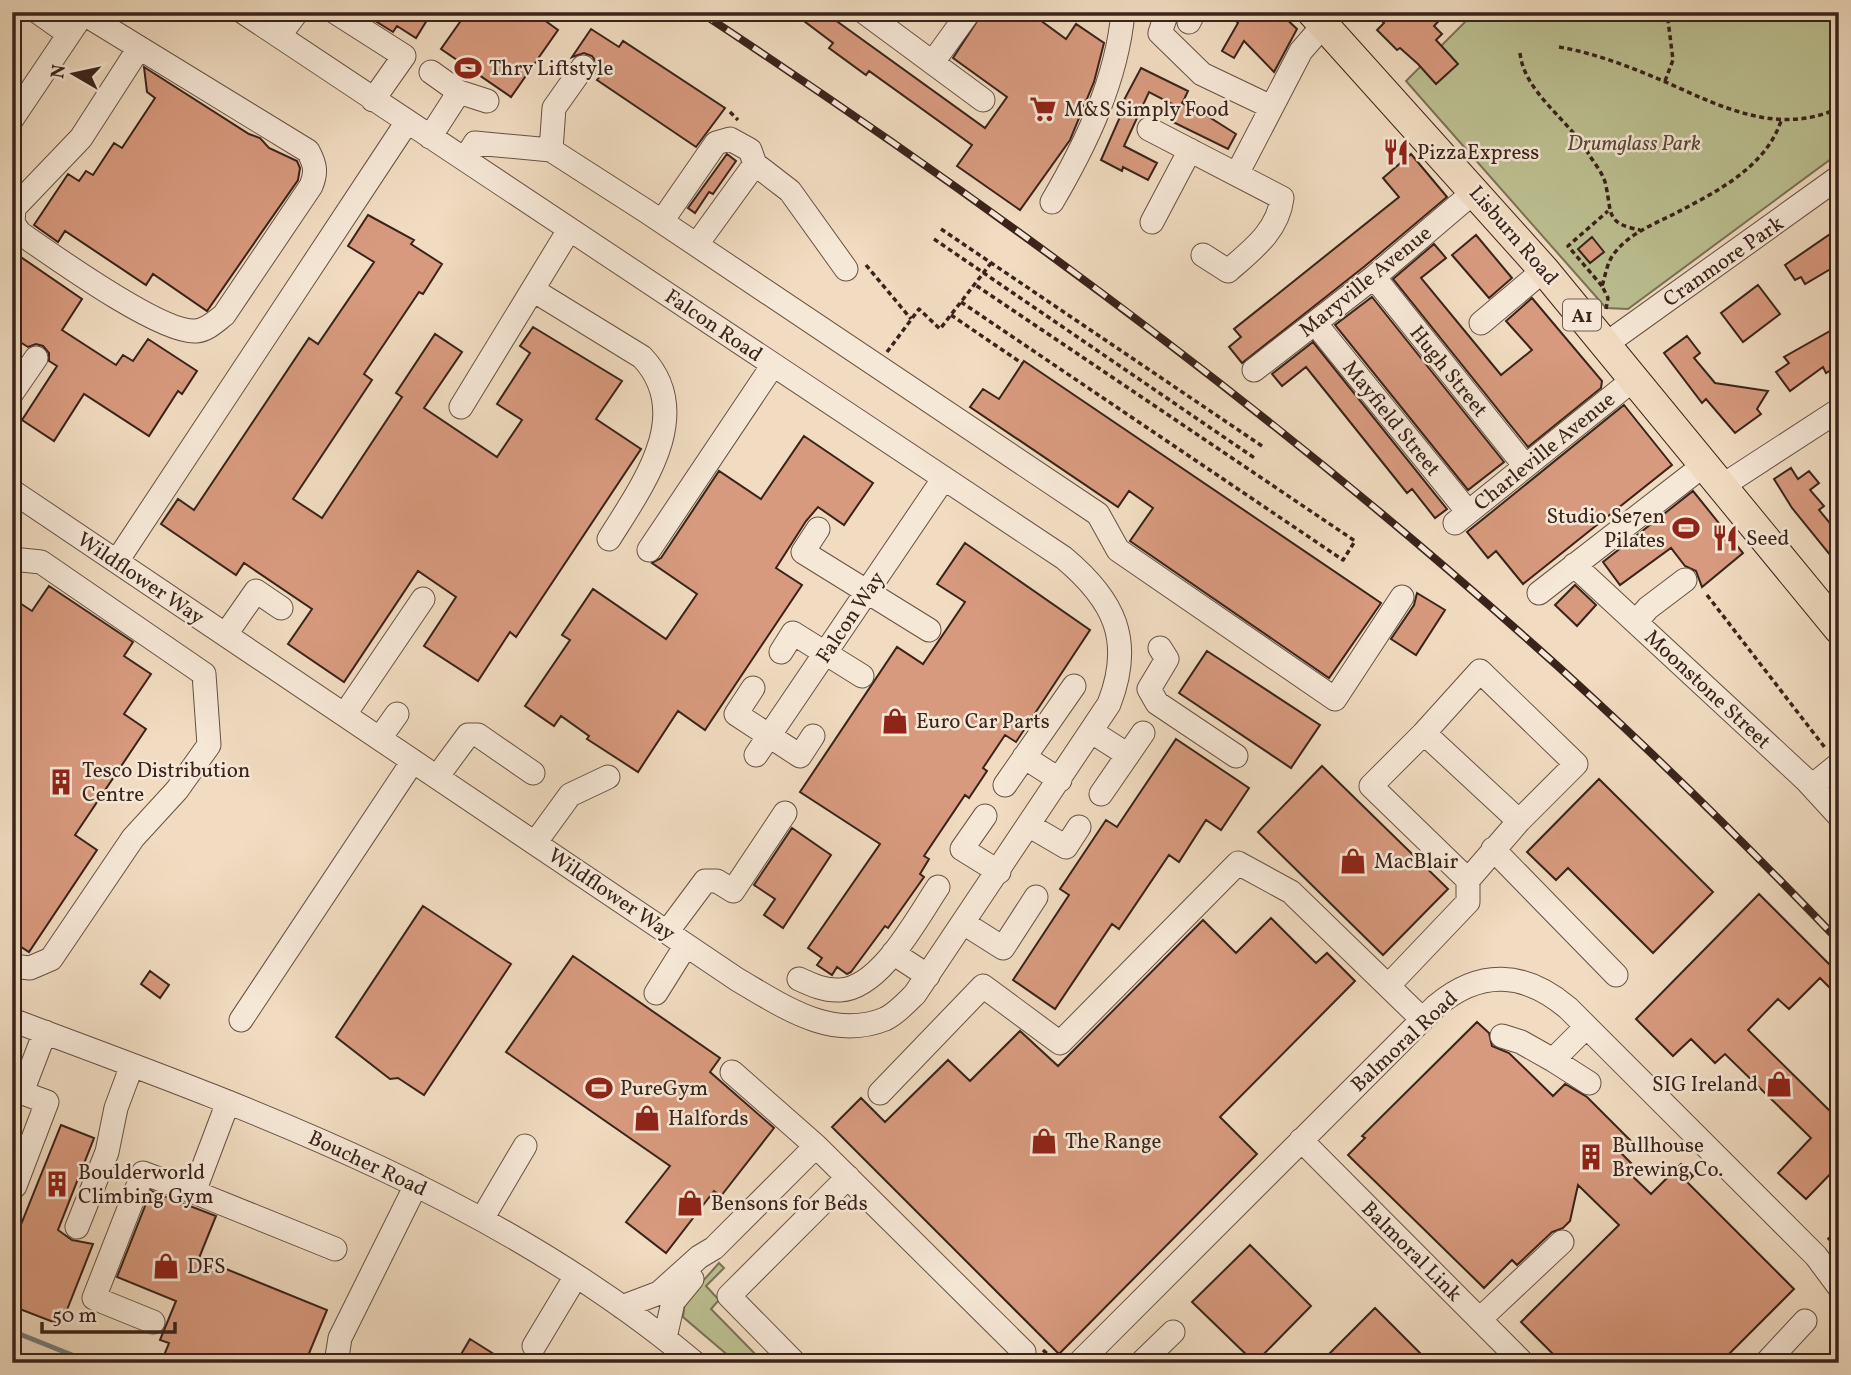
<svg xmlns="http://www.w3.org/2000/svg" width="1851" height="1375" font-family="Vollkorn,serif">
<rect width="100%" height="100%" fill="#f1dcc1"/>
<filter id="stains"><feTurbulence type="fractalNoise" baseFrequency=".00286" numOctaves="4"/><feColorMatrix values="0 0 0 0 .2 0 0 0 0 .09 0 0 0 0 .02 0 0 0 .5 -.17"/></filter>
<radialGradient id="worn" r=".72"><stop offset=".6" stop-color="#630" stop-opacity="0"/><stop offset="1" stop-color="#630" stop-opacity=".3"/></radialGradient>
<path fill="#bcc091" stroke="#7a7256" stroke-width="2" d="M1475 12H1839V153L1628 309 1606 308 1406 81Z
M719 1263 724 1268 706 1286 719 1300 711 1309 764 1363H737L683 1317 685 1301Z"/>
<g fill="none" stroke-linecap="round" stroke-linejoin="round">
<path stroke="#767d7c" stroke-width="5" d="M12 1331 92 1363"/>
</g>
<path fill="#d89a7e" stroke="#39231a" stroke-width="2" d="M361 12H432L416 38 397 26 393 32Z
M467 12H533L558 30 511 97 441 49Z
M792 12H824L985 128 1007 97 953 58 983 12H1029L1066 39 1076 24 1104 43 1094 82 1070 140 1020 210 957 166 972 145 869 71 866 75 829 48 833 43Z
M1228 12H1279L1297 29 1274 72 1244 41 1234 58 1222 51 1238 23Z
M1373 12H1447L1434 26 1442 34 1436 40 1458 64 1436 84 1418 64 1400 48 1397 50 1377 30 1384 23Z
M591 29 619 47 623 41 725 108 696 147 597 80 600 76 595 73 596 62 592 56 584 53 572 57Z
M144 67 249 134 260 138 269 148 297 161 300 168 298 180 207 311 153 274 146 285 65 231 58 242 34 225 68 174 79 181 86 171 93 175 114 143 122 148 155 98 147 92Z
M1141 68 1188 91 1181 106 1182 103 1201 112 1236 134 1228 149 1173 122 1180 108 1149 92 1124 146 1157 163 1148 180 1123 167 1122 171 1101 160 1120 117 1116 115Z
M727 154 736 161 713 194 709 192 695 213 688 208Z
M1411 154 1447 197 1365 266 1242 363 1229 347 1241 337 1234 329 1399 197 1383 178Z
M368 215 414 240 411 244 442 264 423 294 419 292 364 374 372 380 293 499 322 518 402 397 396 393 435 334 462 352 424 408 497 457 522 420 497 404 530 353 520 346 533 327 622 381 596 419 641 449 516 637 510 632 478 681 424 646 456 597 418 571 344 682 288 644 312 609 244 563 236 575 161 524 178 499 194 510 309 338 318 344 374 262 348 246Z
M1839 228V264L1805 284 1801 277 1795 280 1785 265Z
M1476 235 1512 278 1489 298 1452 255Z
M1592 237 1604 252 1590 263 1578 249Z
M1434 244 1446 258 1421 278 1501 375 1532 350 1506 321 1532 298 1602 381 1601 388 1528 447 1393 279Z
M12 251 82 299 62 330 116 365 123 355 133 361 148 339 197 371 182 394 178 391 149 436 84 394 54 441 22 420 57 366 49 361V353L43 346 36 344 28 347 12 337Z
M1758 285 1780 314 1743 342 1721 313Z
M1372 297 1504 462 1468 490 1335 325Z
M1839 326V365L1826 373 1823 367 1790 391 1776 372 1789 363 1784 357Z
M1687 336 1700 353 1694 358 1715 383 1768 391 1757 409 1761 414 1735 433 1706 399 1702 403 1664 353Z
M1313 342 1447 509 1435 518 1412 489 1407 493 1306 367 1282 386 1272 374Z
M1024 361 1381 603 1329 678 1130 541 1153 508 1129 491 1118 507 970 407 983 389 999 399Z
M1624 405 1672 465 1523 584 1496 551 1488 558 1467 532Z
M804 436 873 483 844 525 818 507 806 521 776 568 802 585 705 730 678 711 638 772 587 739 589 736 561 716 554 726 525 706 570 640 562 635 593 589 666 639 697 594 652 563 661 558 719 471 761 499Z
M1791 468 1798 479 1809 471 1819 483 1810 490 1824 506 1819 510 1839 534V566L1792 508 1774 479Z
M1693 491 1743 553 1702 587 1696 571 1685 566 1671 548 1620 585 1603 562Z
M965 543 1090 630 1016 742 1005 735 983 768 987 771 969 798 965 795 924 856 929 859 920 874 924 877 888 928 885 926 851 972 847 974 837 967 832 975 817 965 822 958 808 948 880 844 800 792 897 647 923 664 965 602 937 584Z
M1575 585 1596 605 1577 626 1555 605Z
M49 586 133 642 124 656 151 674 124 714 146 729 75 835 97 850 29 952 12 941V598L32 611Z
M1417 593 1445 610 1416 655 1391 639 1414 605Z
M1207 651 1320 725 1291 768 1179 693Z
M1176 739 1249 788 1221 830 1206 820 1179 862 1169 855 1119 929 1112 924 1055 1009 1013 980 1069 895 1060 889 1106 820 1117 827Z
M1322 766 1448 889 1383 955 1258 832Z
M1599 779 1713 892 1653 953 1568 868 1556 880 1527 852Z
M792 828 831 855 783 928 764 915 775 899 754 885Z
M1759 894 1839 974V997L1820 978 1789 1009 1778 999 1748 1030 1839 1120V1165L1806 1199 1778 1173 1811 1138 1725 1054 1715 1063 1691 1039 1673 1056 1636 1019Z
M423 906 511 964 424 1095 398 1078 390 1079 336 1037Z
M1271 918 1316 963 1327 953 1355 981 1220 1117 1257 1154 1059 1354 832 1127 861 1098 885 1122 948 1060 970 1081 1020 1031 1058 1066 1203 920 1236 953Z
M573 956 720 1058 710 1072 774 1128 721 1196 714 1191 666 1253 626 1222 670 1166 506 1052Z
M150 971 169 985 160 998 141 984Z
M1477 1022 1489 1033 1492 1046 1509 1053 1553 1096 1565 1084 1587 1097 1632 1142 1621 1153 1631 1163 1625 1169 1651 1194 1681 1164 1693 1176 1687 1182 1794 1289 1720 1363H1562L1521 1322 1619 1225 1578 1185 1570 1221 1563 1228 1552 1232 1517 1265 1512 1260 1484 1288 1348 1155 1365 1138 1362 1136Z
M61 1125 94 1138 58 1230 72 1240 93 1244 61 1325 12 1306V1247Z
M151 1191 216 1216 199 1258 327 1310 305 1363H161L169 1343 160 1340 176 1301 117 1277Z
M1250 1245 1311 1306 1255 1363 1192 1302Z
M1375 1308 1430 1363H1320Z
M470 1339 508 1363H456Z"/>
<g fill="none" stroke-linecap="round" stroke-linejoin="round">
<g stroke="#675144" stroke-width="25">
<path id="minor" d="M38 12 69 34
M81 12 308 151C315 164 317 172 311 186L224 315C215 322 207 330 196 331 161 334 52 255 20 233L13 223 14 208 81 138 139 48
M335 12 404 56 373 100
M864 12 983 100
M1167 12 1160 33 1202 74 1271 107
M1189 22 1194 12
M279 36 297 12
M933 62 969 12
M431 72 459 92 487 101
M12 119 84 12
M1149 129 1282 198C1278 231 1252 250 1228 271L1203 255
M430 137 459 92
M551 150 554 108 583 67
M465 159 475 143 551 150 646 211 1098 514 1118 550 1335 699 1402 597
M755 164 790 191 846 269
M1237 174 1301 51 1335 12
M1052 202C1086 144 1117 80 1123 12
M662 221 716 143 730 139 750 150 755 164 697 244
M1152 222 1190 150
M1374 277 1525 466
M533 290 642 357C696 414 642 486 609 539
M1315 323 1468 512
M1481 323 1544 270
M1606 344 1839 177
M1254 370 1374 277 1475 191
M12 393 36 358
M461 407 569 230
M1722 486 1839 410
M12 491 738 980C783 1006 831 1041 885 1019 896 1014 907 1002 915 994L1109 704C1134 640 1114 600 1064 558L243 12
M1455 523 1634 379
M818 529 803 552 929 630
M649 550 773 365
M12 559 41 562 204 674 209 745 177 790 133 838 51 959 30 968 12 966
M117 561 407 122
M1574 565 1806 780 1839 816
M1539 593 1704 465
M1636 622 1648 608 1685 580
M226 634 256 591 281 608
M1160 648 1167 659 1149 689 1157 703 1236 756
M781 652 793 633 862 676
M753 688 736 714 800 756 813 736
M345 714 423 599
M1092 732 1128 755
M1424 733 1480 671 1576 764 1519 821 1468 880
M380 738 397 714
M756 755 944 478
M1024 757 1060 780
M437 777 468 735H478L533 773
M1005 785 1074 686
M1812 786 1839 764
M1101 794 1143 733
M985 816 962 849 999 872
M1030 826 1066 847 1079 827
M535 843 570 795 608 777
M1493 849 1616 975
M965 924 1003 948 1036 897
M667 932 705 881H717L733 891 785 813
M893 953 928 976
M799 979C812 985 825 991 840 990 881 988 917 918 938 887
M1388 986 1468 902V880L1371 786 1424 733 1519 821
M656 993 686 945
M12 1020C251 1109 497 1197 695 1363
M241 1020 413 761
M1502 1036 1521 1042 1553 1060 1586 1027
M1553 1060 1589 1083
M732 1072 816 1146
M12 1089 47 1102 15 1186
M22 1092 45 1032
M880 1093 983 986 1060 1043 1238 863 1291 892 1422 1019
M228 1102 194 1192 335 1249
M1301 1140 1523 1363
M482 1219 525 1146
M77 1227 107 1152 116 1108 132 1065
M622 1307 659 1293 699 1257 714 1248 816 1146 1024 1352 1014 1363
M1480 1319 1562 1242
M153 1322 94 1298 143 1173 194 1192
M665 1338 673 1302 692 1279
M534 1346 576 1276
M336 1363 340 1338 416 1185
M795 1363 729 1296 848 1177
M1079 1363 1436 1006C1480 969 1524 971 1568 1008L1816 1256 1839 1287
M1141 1363 1173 1332
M1766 1363 1805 1321"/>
</g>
<g stroke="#39231a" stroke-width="32">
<path id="major" d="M1312 12 1544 270 1839 629"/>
</g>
<path stroke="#39231a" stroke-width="3.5" stroke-dasharray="5 3.5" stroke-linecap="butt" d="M1559 47C1594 53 1628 66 1661 80 1718 105 1776 137 1839 108
M1520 53C1524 92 1568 119 1588 153 1594 163 1604 174 1606 186 1612 215 1606 223 1640 230
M1665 81 1673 60 1667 12
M730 112 738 120
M941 229 1265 448
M934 239 1256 459
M866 265 911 319
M1602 286 1568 246 1608 211
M961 302 1343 560 1355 541 974 284
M1606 309 1608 298 1602 286C1605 277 1607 263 1613 255 1628 234 1652 225 1674 214 1716 192 1765 168 1781 121
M951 315 1023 364
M887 352 919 309 940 329 991 263
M1707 595 1826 749
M1828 1240 1839 1229
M1043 1350 1057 1363"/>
<use href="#minor" stroke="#f6e8d7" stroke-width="23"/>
<use href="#major" stroke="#f1dcc1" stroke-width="30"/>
<g stroke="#39231a" stroke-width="8">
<path id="rail" d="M700 12C988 202 1267 407 1525 637 1634 733 1738 836 1839 941"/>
</g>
<use href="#rail" stroke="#f6e8d7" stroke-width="5" stroke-dasharray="16" stroke-linecap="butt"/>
</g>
<defs>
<g id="stadium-bare" transform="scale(2.1)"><path d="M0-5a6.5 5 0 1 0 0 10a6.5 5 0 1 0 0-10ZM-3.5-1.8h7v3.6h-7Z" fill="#8f2418" stroke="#f6e8d7" stroke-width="2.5" paint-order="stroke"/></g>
<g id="supermarket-bare" transform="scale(2.1)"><path d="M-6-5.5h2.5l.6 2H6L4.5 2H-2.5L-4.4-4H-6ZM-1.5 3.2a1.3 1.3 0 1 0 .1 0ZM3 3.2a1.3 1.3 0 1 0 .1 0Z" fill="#8f2418" stroke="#f6e8d7" stroke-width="2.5" paint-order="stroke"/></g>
<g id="restaurant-bare" transform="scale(2.1)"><path d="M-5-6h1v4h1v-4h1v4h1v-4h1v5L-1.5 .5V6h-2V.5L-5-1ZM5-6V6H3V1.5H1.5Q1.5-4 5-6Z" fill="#8f2418" stroke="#f6e8d7" stroke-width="2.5" paint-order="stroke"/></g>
<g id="shop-bare" transform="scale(2.1)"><path d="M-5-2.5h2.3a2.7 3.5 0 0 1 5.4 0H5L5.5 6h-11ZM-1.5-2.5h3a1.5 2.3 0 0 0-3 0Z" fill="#8f2418" stroke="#f6e8d7" stroke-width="2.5" paint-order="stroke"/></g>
<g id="building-bare" transform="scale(2.1)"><path d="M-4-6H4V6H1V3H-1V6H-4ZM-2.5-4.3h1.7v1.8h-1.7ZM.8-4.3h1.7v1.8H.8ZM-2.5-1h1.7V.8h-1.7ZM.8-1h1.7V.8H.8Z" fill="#8f2418" stroke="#f6e8d7" stroke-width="2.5" paint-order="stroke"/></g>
</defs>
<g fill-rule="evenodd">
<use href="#stadium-bare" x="468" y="68"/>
<use href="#supermarket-bare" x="1043" y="109"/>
<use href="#restaurant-bare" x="1396" y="152"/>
<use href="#stadium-bare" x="1686" y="528"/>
<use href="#restaurant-bare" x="1725" y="538"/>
<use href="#shop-bare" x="895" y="721"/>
<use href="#building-bare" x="61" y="782"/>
<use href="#shop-bare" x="1353" y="861"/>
<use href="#shop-bare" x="1779" y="1084"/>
<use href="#stadium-bare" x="599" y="1088"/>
<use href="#shop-bare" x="647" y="1118"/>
<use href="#shop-bare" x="1044" y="1141"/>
<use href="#building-bare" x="1591" y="1157"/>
<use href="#building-bare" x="57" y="1184"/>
<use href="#shop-bare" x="690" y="1203"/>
<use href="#shop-bare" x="166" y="1266"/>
</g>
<g text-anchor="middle" stroke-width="5" stroke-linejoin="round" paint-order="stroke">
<rect fill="#f6e8d7" stroke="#725e53" stroke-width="2" x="1563" y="299.5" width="38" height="31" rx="5"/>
<g font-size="19" font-weight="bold" fill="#39231a">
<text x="1582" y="322">A1</text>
</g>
<g font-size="21" fill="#39231a" stroke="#f6e8d7" text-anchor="start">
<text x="489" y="75">Thrv Liftstyle</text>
<text x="1064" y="116">M&amp;S Simply Food</text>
<text x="1417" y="159">PizzaExpress</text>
<text x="1665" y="523" text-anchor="end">Studio Se7en<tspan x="1665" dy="24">Pilates</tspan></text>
<text x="1746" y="545">Seed</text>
<text x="916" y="728">Euro Car Parts</text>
<text x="82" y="777">Tesco Distribution<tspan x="82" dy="24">Centre</tspan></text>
<text x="1374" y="868">MacBlair</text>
<text x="1758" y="1091" text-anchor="end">SIG Ireland</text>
<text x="620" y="1095">PureGym</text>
<text x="668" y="1125">Halfords</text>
<text x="1065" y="1148">The Range</text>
<text x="1612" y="1152">Bullhouse<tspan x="1612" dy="24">Brewing Co.</tspan></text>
<text x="78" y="1179">Boulderworld<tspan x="78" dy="24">Climbing Gym</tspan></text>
<text x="711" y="1210">Bensons for Beds</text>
<text x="187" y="1273">DFS</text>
</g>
<g font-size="21" font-style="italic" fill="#5a4a38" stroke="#f6e8d7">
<text x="1634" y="150">Drumglass Park</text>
</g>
<g font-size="21" fill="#39231a" stroke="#f6e8d7">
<text transform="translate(1514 235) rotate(49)" y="7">Lisburn Road</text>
<text transform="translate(1723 261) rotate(-35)" y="7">Cranmore Park</text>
<text transform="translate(1365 281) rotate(-39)" y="7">Maryville Avenue</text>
<text transform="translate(714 325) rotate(34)" y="7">Falcon Road</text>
<text transform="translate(1449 371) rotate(51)" y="7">Hugh Street</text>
<text transform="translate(1392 418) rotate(51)" y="7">Mayfield Street</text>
<text transform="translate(1544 451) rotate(-39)" y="7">Charleville Avenue</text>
<text transform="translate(141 578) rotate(34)" y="7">Wildflower Way</text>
<text transform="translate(850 617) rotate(-56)" y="7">Falcon Way</text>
<text transform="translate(1708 689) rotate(43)" y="7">Moonstone Street</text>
<text transform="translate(612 894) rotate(34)" y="7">Wildflower Way</text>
<text transform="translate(1404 1041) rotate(-43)" y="7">Balmoral Road</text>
<text transform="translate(368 1163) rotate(25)" y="7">Boucher Road</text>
<text transform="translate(1412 1251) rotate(45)" y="7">Balmoral Link</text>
</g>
</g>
<rect width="1851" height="1375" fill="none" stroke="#f1dcc1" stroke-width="42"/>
<rect x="14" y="14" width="1823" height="1347" fill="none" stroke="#39231a" stroke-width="3.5"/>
<rect x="21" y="21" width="1809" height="1333" fill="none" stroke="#39231a" stroke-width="2"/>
<g transform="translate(74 74) rotate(279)" stroke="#f6e8d7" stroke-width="5" paint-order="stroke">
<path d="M0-5L12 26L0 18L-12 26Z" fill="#39231a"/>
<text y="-10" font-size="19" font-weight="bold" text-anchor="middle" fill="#39231a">N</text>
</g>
<path d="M42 1322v10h133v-10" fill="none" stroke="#39231a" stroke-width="3.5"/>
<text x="52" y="1322" font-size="21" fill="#39231a" stroke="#f6e8d7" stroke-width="5" paint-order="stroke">50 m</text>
<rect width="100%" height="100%" filter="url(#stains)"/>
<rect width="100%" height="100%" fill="url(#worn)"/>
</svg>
